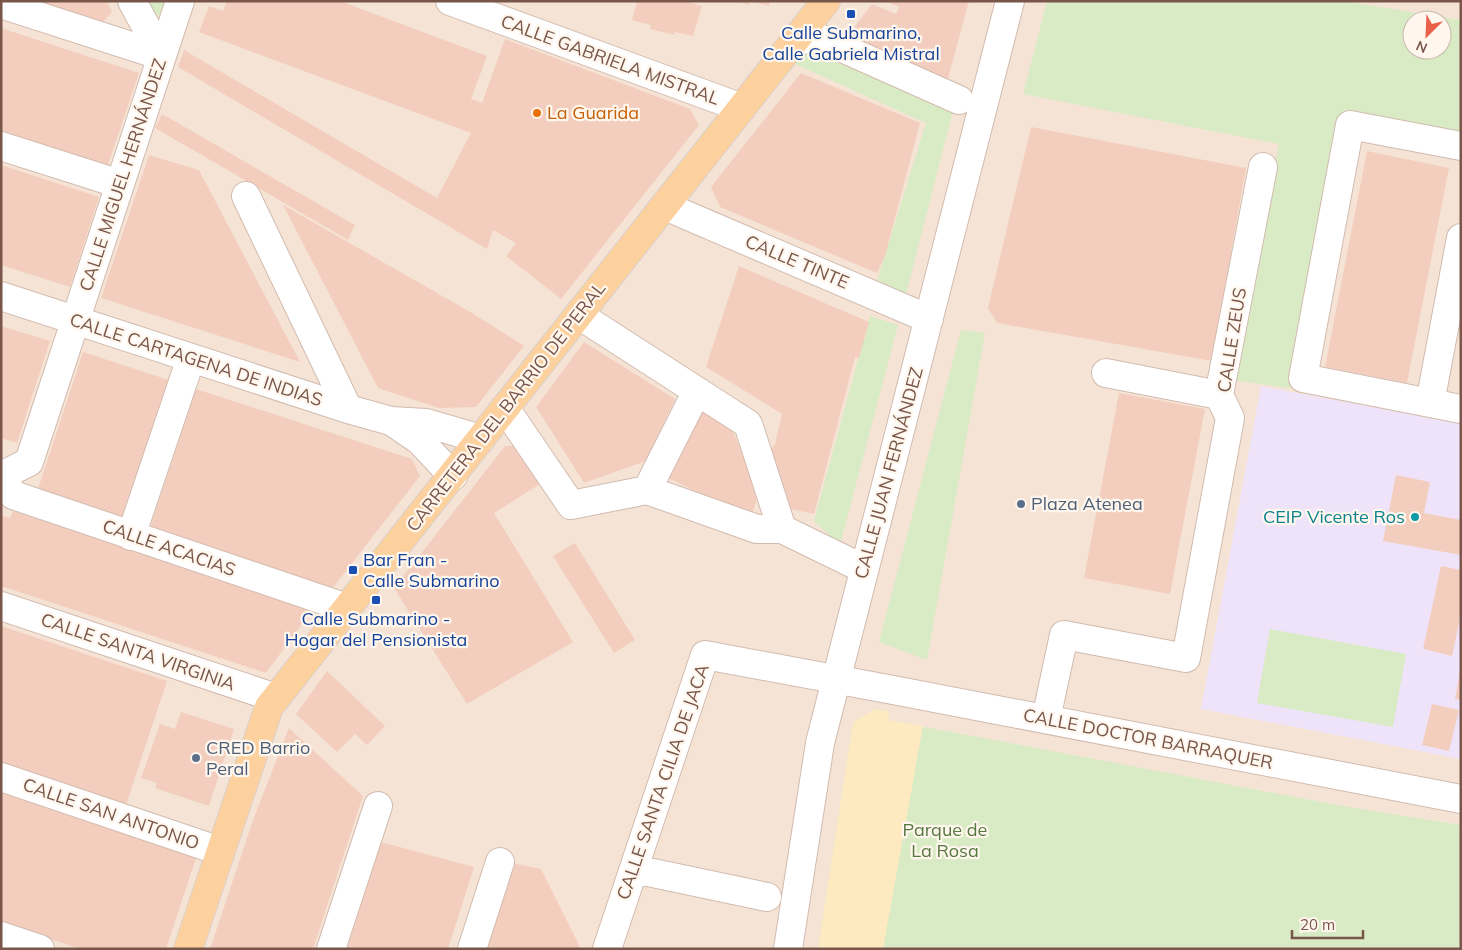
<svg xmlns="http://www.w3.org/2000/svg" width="1462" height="950" font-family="Mulish,sans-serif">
<rect width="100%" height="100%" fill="#fdf2e7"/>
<path fill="#f5e4d5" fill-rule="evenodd" d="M1 1H1461V949H1ZM1412 20H1442V50H1412Z"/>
<path fill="#efe3fa" d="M1261 386 1461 424V759L1201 709Z"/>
<path fill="#d8ebc4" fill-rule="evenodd" d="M144 1H164L160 14 153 17Z
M1047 1H1343L1461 20V142L1347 121 1296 389 1234 380 1279 144 1023 94ZM1412 20H1442V50H1412Z
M820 30 957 95 906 294 877 281 926 123 793 63Z
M870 316 898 325 840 545 814 521Z
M961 330 985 333 927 660 879 642Z
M1270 629 1406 654 1393 727 1257 703Z
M875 709 889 711 888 720 1348 807 1461 825V949H818L853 722Z"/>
<path fill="#fdeac1" d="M875 709 889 711 888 720 923 726 883 949H818L853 722Z"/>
<path fill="#f3cebe" d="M30 1H107L112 12 100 25Z
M227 1H340L487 56 471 99 482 103 505 39 690 109 699 125 561 299 506 256 516 243 493 230 487 249 178 67 184 50 437 198 471 133 199 32 209 6 223 11Z
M637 1H684L702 6 693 36 675 32 674 35 650 29 651 25 632 20Z
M737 1H749V5Z
M751 1H770L769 6Z
M886 1H969L947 82 846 38 872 4 896 14 899 7Z
M1 28 139 73 107 168 1 130Z
M801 73 920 123 885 256 877 273 720 207 711 187Z
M162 114 355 225 348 240 155 128Z
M1031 127 1246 168 1212 361 997 323 988 308Z
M1367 151 1449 168 1407 383 1325 367Z
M149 155 199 170 300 362 101 298Z
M1 165 99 197 70 287 1 265Z
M283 205 472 313 524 346 476 407 439 408 378 388Z
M739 266 869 322 859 358 855 357 814 514 786 508 768 452 775 444 782 414 706 367Z
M1 326 50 341 17 443 1 438Z
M584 342 675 399 646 461 584 483 536 407Z
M83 352 169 380 120 521 37 492Z
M196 389 412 459 420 476 332 589 155 532 151 525Z
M1119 393 1205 409 1170 594 1084 578Z
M702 402 731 427 754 481 758 495 751 518 664 476Z
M505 446H517L540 484 494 513 573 642 467 704 394 588Z
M1396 475 1430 482 1424 513 1461 520V555L1383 541Z
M13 511 313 609 266 673 1 586V515L10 518Z
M575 543 635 640 614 653 553 556Z
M1441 566 1461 570V613L1452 656 1423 649Z
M1 626 167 681 126 805 1 764Z
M327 671 385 726 367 745 355 734 337 752 296 714Z
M1460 671H1461V700L1455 699Z
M1432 704 1459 710 1449 751 1422 745Z
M181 712 234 729 209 806 155 788 157 783 141 778 160 724 175 729Z
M289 728 363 796 313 949H210L253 820Z
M1 792 196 858 166 949H80L1 922Z
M381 842 474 867 448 949H347Z
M512 863 541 869 581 949H485Z"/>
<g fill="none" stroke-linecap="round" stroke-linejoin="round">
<g stroke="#d2bbaf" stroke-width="30">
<path id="minor" d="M132 1 162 56
M450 1 742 108
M1 4 162 56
M795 40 822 39 959 100
M1 146 120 184
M1461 146 1350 125 1303 378 1461 409
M246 196 348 409
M665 206 929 319
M1 296 348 409 391 421 426 423 481 439
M579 315 748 424 782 529
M1106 373 1219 395
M1430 403 1461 238
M505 408 571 505 647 490 757 529H782L864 569
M391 421 419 440 453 476
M1 476 29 462 180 1
M1 476 13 495 347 608
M647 490 697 391
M131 536 191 358
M1 606 276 698
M1046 719 1064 635 1186 658 1230 418 1219 395 1263 167
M1 777 220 851
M634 869 767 897
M1 936 40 949
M331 949 378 806
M472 949 500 862
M607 949 705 655 893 690 1461 799
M788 949 820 743 1010 1"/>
</g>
<g stroke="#d9d0cc" stroke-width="30">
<path id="major" d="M188 949 269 707 826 1"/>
</g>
<use href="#minor" stroke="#fff" stroke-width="28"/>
<use href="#major" stroke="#fdd19e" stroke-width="28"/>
</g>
<g fill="#1a4fb4" stroke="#fff7ee" stroke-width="2">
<rect x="846" y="9" width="10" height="10" rx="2.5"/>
<rect x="348" y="565" width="10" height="10" rx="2.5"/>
<rect x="371" y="595" width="10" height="10" rx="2.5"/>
</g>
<circle fill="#e8710a" stroke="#fff7ee" stroke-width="2" cx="537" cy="113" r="5"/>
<g fill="#5c6f8a" stroke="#fff7ee" stroke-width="2">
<circle cx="1021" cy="504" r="5"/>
<circle cx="196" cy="758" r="5"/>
</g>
<circle fill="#0f9aa8" stroke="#fff7ee" stroke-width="2" cx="1415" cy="517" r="5"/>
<g text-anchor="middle" stroke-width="4.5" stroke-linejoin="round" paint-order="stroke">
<g font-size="18" fill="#164399" stroke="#fff7ee">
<text x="851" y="39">Calle Submarino,<tspan x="851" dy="21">Calle Gabriela Mistral</tspan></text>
<text x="363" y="566" text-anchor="start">Bar Fran -<tspan x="363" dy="21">Calle Submarino</tspan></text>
<text x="376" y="625">Calle Submarino -<tspan x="376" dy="21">Hogar del Pensionista</tspan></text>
</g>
<g font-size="18" fill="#78564a" stroke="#fff7ee">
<text transform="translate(610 60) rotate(20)" y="6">CALLE GABRIELA MISTRAL</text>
<text transform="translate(123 175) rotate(-72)" y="6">CALLE MIGUEL HERNÁNDEZ</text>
<text transform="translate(797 262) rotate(23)" y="6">CALLE TINTE</text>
<text transform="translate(1232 340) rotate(-81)" y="6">CALLE ZEUS</text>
<text transform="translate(196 360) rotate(18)" y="6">CALLE CARTAGENA DE INDIAS</text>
<text transform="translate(506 407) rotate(-52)" y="6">CARRETERA DEL BARRIO DE PERAL</text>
<text transform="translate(889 473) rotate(-75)" y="6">CALLE JUAN FERNÁNDEZ</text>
<text transform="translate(169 548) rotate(19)" y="6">CALLE ACACIAS</text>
<text transform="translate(138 652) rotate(19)" y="6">CALLE SANTA VIRGINIA</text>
<text transform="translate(1148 739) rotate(11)" y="6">CALLE DOCTOR BARRAQUER</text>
<text transform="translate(663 782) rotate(-71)" y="6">CALLE SANTA CILIA DE JACA</text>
<text transform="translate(111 814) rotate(19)" y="6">CALLE SAN ANTONIO</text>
</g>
<g font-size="18" fill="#c56008" stroke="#fff7ee" text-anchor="start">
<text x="547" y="119">La Guarida</text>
</g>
<g font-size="18" fill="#4e5e75" stroke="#fff7ee" text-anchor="start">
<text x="1031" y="510">Plaza Atenea</text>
<text x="206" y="754">CRED Barrio<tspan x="206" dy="21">Peral</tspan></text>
</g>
<g font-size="18" fill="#0d838f" stroke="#fff7ee" text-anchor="end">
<text x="1405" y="523">CEIP Vicente Ros</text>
</g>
<g font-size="18" fill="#55783f" stroke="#fff7ee">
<text x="945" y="836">Parque de<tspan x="945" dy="21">La Rosa</tspan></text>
</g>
</g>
<rect width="1462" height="950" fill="none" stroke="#78564a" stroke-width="5"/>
<g transform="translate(1427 35) rotate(204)"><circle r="24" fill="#fff7ee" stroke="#c9b7ac"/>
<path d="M0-4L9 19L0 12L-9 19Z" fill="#ea5f49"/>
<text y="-8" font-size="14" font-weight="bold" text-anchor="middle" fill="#78564a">N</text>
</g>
<path d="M1292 930v8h71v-8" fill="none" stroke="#78564a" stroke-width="2.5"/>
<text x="1300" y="930" font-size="15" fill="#78564a" stroke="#fff7ee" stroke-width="4" paint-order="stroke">20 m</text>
</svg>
